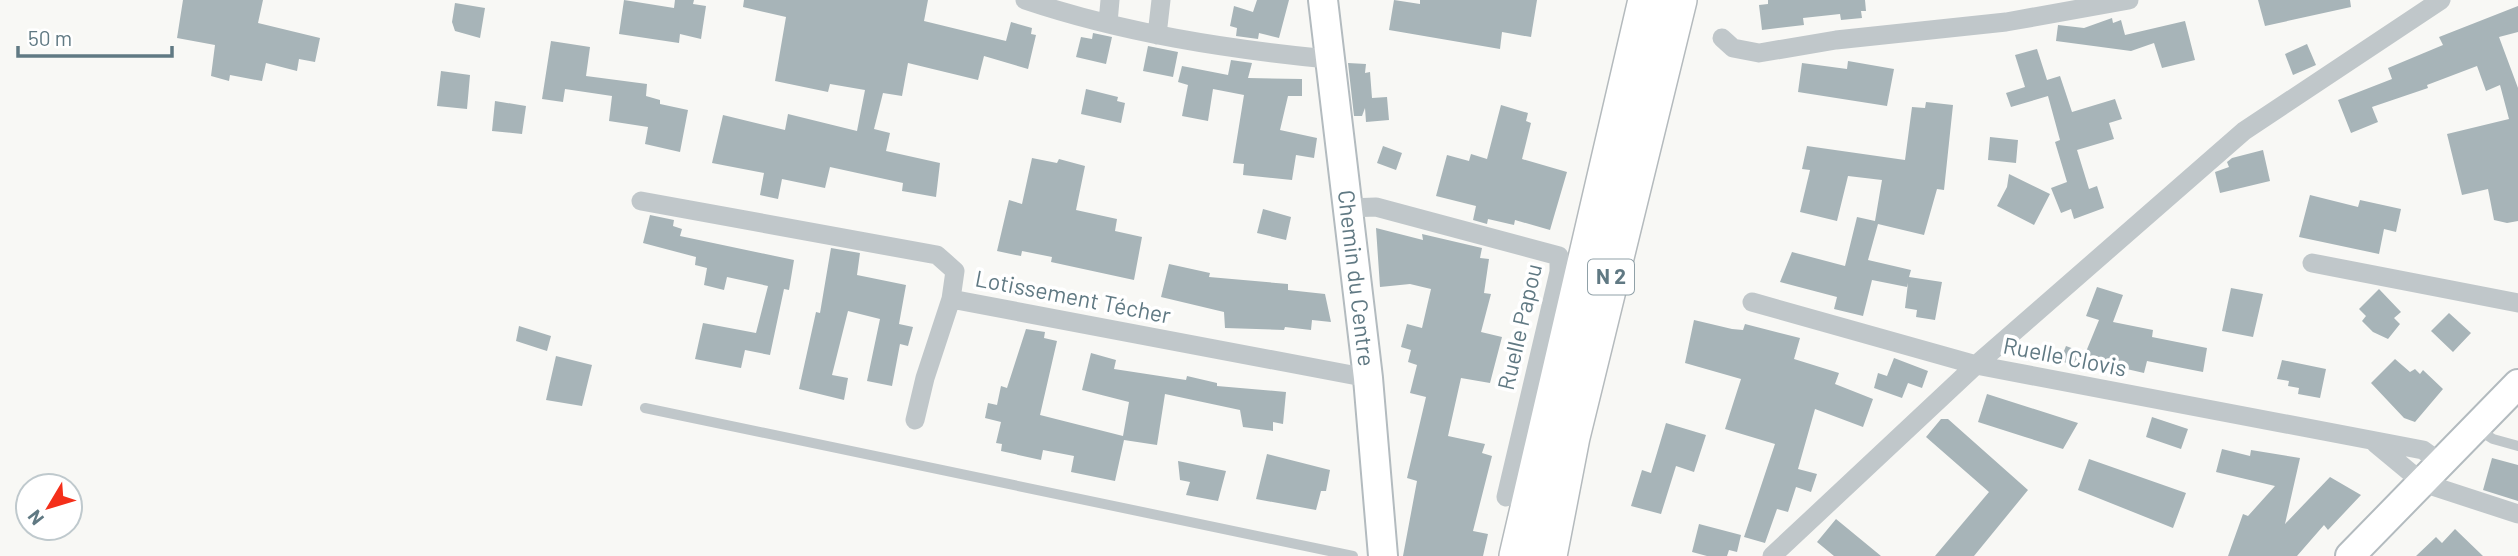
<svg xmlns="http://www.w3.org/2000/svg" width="2518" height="556" font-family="Barlow,sans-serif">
<rect width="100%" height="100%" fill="#f8f8f5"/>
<path fill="#a7b4b8" d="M183 0H263L258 23 320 38 315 62 299 59 297 71 266 63 262 81 230 75 229 81 211 76 215 45 177 38Z
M624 0 674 8 675 0H694L693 4 706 6 701 39 680 34 679 43 619 34Z
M744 0H928L924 21 1006 41 1011 22 1032 28 1031 34 1036 35 1028 69 984 56 978 80 908 63 902 96 883 93 874 129 890 133 886 151 940 163 936 197 902 191 903 183 830 167 825 188 782 179 778 199 760 195 764 173 712 163 723 115 785 130 788 114 857 131 865 90 830 84 828 92 775 81 786 17 743 7Z
M1257 0H1289L1279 38 1259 33 1258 39 1236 36 1237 28 1230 26 1234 6 1253 12Z
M1394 0 1420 4V0H1537L1531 37 1502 32 1500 49 1389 30Z
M1768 0H1865L1866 11H1861L1862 18 1841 20 1840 14 1803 18 1804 25 1762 30 1759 5 1768 4Z
M2258 0H2350L2351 7 2265 26Z
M455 3 485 8 480 38 455 31 452 22Z
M2518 6V32L2499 37 2518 88V221L2507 223 2494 220 2488 189 2462 195 2447 134 2509 119 2500 85 2486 91 2477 66 2427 85 2428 88 2372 107 2378 122 2351 133 2338 100 2392 79 2388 68 2443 45 2439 37Z
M2112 18 2113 23 2121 20 2125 35 2185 21 2195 60 2162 68 2154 43 2131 51 2056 41 2058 25 2084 28Z
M1093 33 1112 37 1106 64 1076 57 1081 37 1092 39Z
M551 41 590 47 586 76 647 84 646 96 660 100V104L688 110 680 152 645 144 648 127 609 121 612 96 565 89 563 102 542 99Z
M2307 44 2316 65 2293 75 2285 54Z
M1148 46 1178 52 1173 77 1143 71Z
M2037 49 2047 80 2060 76 2072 112 2115 99 2122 119 2109 123 2114 139 2077 150 2089 189 2097 186 2104 208 2074 219 2071 209 2061 213 2051 188 2067 182 2055 142 2060 140 2048 96 2011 107 2006 93 2025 87 2015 55Z
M1231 60 1252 63 1248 78 1302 79V96H1288L1280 130 1317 138 1314 158 1296 155 1292 180 1243 175 1244 164 1233 163 1244 95 1213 89 1208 121 1182 116 1188 85 1178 82 1182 66 1228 75Z
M1848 61 1894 69 1887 106 1798 92 1802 63 1847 69Z
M1348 63 1366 64 1365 73 1370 72 1372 98 1387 97 1389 120 1366 122 1365 108 1362 116H1354Z
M441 71 470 75 467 109 437 106Z
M1086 89 1118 97 1117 101 1125 103 1121 123 1081 114Z
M495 101 526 106 522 134 492 131Z
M1926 102 1953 105 1944 190 1937 189 1924 235 1878 224 1868 260 1911 270 1909 277 1942 282 1935 320 1916 317 1917 310 1905 308 1908 283 1907 287 1872 280 1863 316 1834 309 1837 297 1780 282 1792 252 1845 266 1857 217 1875 221 1882 180 1848 176 1837 221 1800 212 1810 170 1802 169 1807 146 1905 160 1912 107 1925 108Z
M1501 105 1528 113 1526 121 1531 123 1522 159 1567 172 1550 230 1515 220 1514 225 1488 219 1487 224 1473 220 1476 206 1436 196 1447 155 1469 161 1471 154 1487 159Z
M1990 137 2018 140 2016 163 1988 160Z
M1383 146 1402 153 1396 170 1377 163Z
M2263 150 2270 181 2220 193 2215 172 2229 167 2227 162 2232 158Z
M1032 158 1057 163 1059 159 1085 166 1076 210 1117 219 1115 231 1142 237 1134 280 1051 262 1052 257 1022 251 1021 256 997 251 1009 200 1022 204Z
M2009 174 2050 194 2034 225 1997 206 2007 187Z
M2310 195 2358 207 2360 200 2401 209 2396 232 2384 229 2379 254 2299 237Z
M1263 209 1291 217 1286 240 1257 233Z
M650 215 674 220 673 226 682 229 680 236 794 260 789 290 784 289 770 355 745 350 741 368 695 359 703 323 756 333 768 286 727 277 724 290 704 285 707 268 695 265 696 257 643 243Z
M1376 228 1423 240 1422 234 1482 248 1480 258 1489 259 1484 293 1491 294 1481 332 1502 337 1490 383 1461 378 1448 436 1485 444 1482 453 1492 456 1473 531 1488 534 1483 556H1403L1417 481 1407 478 1426 397 1410 393 1417 365 1408 362 1411 350 1401 347 1407 324 1422 328 1431 289 1410 284 1380 287Z
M831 248 860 253 857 275 906 285 899 324 913 327 908 346 900 344 892 386 867 381 880 319 848 311 832 375 848 378 844 400 799 389 816 312 820 313Z
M1169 264 1210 273 1209 277 1288 284V290L1325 294 1331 322 1312 320 1311 330 1285 327 1284 330 1225 328 1224 312 1161 297Z
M2097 287 2123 295 2113 322 2153 330 2152 337 2207 348 2203 372 2147 361 2144 373 2105 364 2103 368 2083 359 2099 320 2086 316Z
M2231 288 2263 294 2253 337 2222 331Z
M2379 289 2401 312 2394 318 2400 324 2388 339 2373 332 2362 321 2366 316 2359 309Z
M2449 313 2471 333 2453 352 2431 331Z
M1694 320 1732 329 1743 330 1745 324 1800 338 1794 359 1839 373 1835 384 1873 399 1863 427 1815 409 1798 469 1817 474 1811 492 1796 487 1788 512 1777 509 1765 543 1744 537 1775 444 1725 429 1741 379 1685 363Z
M519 326 551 336 547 351 516 341Z
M1026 329 1045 332 1044 338 1057 341 1040 415 1123 436 1129 402 1082 390 1091 353 1116 360 1114 369 1186 380 1187 376 1217 383V386L1286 392 1283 424 1273 422V431L1243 427 1240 410 1165 394 1157 445 1124 440 1115 481 1071 472 1074 456 1043 450 1041 460 1001 451 1002 444 996 443 1001 422 985 418 988 403 997 405 1001 386 1007 388Z
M2066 346 2085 353 2079 367 2060 361Z
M556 356 592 365 582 406 546 400Z
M1894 358 1928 371 1922 388 1908 383 1902 398 1874 388 1878 373 1887 376Z
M2395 359 2410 372 2415 369 2420 374 2423 370 2443 389 2415 422 2404 418 2371 383Z
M2282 360 2326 369 2320 398 2298 394 2299 388 2288 386 2289 381 2277 379Z
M1987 394 2078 423 2063 449 2025 437 1978 422Z
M2152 417 2188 429 2181 449 2146 437Z
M1941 419H1948L2028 490 1974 556H1935L1989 492 1926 437Z
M1666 423 1706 435 1694 472 1676 466 1661 514 1631 506 1642 470 1651 473Z
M2222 449 2250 456 2251 450 2300 458 2285 524 2330 477 2361 495 2328 530 2324 525 2297 556H2228L2243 514 2248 516 2275 486 2216 472Z
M1267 454 1330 470 1326 491H1321L1316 510 1256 499Z
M2492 458 2518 465V501L2483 490Z
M2089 459 2186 493 2173 528 2078 490Z
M1178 461 1226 471 1218 501 1186 495 1190 482 1180 480Z
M1836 519 1881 556H1834L1817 542Z
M1699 524 1741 535 1737 552 1729 550 1727 556H1707L1692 552Z
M2455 529 2483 556H2416L2436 537 2442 543Z"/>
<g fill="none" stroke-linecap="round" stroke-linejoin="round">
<g stroke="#b3bbbf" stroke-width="32">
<g id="secondary">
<path id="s1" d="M1323 0 1368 378 1383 556"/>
<path d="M2350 556 2518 384"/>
</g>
</g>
<g stroke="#b4babd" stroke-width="38">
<path id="highway" d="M1517 556 1646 0
M1549 556 1572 437 1679 0"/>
</g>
<path stroke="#c0c7ca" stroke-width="10" d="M645 408 1353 556
M2477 429 2493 439 2518 446"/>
<path stroke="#c0c7ca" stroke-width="19" d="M1025 0C1123 33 1226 49 1328 59
M1108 23 1110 0
M1157 35 1161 0
M1722 38 1733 48 1759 53 1836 40 2006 22 2129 0
M641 201 937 255 955 271 951 299 1368 378
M1349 208 1376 207 1559 256V272L1506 497
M2312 263 2518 303
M1752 302 1976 365 2423 450 2441 463
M915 420 925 378 951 299
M2376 444 2423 483 2518 514
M1772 556 1976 365 2244 131 2441 0"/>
<use href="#secondary" stroke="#fff" stroke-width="28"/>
<use href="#highway" stroke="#fff" stroke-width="35"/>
</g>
<g text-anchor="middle" stroke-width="7" stroke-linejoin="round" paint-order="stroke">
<rect fill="#fff" stroke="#90a1a8" stroke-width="2" x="1588" y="259.5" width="46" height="35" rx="5"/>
<g font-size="21" font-weight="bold" fill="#607983">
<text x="1611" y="284">N 2</text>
</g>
<g font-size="23" fill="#607983" stroke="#fff">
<text dy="8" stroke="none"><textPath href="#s1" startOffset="280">Chemin du Centre</textPath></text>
<text transform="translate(1073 297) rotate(11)" y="8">Lotissement Técher</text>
<text transform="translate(1520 327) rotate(-77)" y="8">Ruelle Papou</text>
<text transform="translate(2065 357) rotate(11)" y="8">Ruelle Clovis</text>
</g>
</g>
<g transform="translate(49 507) rotate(232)"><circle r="33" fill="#ffffff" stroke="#bfc9cd" stroke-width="2"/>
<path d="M0-5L12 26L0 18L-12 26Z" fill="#f42f1a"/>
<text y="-10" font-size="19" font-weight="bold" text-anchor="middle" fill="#607983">N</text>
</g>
<path d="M18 46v10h154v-10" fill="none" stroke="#607983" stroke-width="3.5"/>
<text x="28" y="46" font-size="21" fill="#607983" stroke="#ffffff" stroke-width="5" paint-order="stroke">50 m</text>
</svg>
